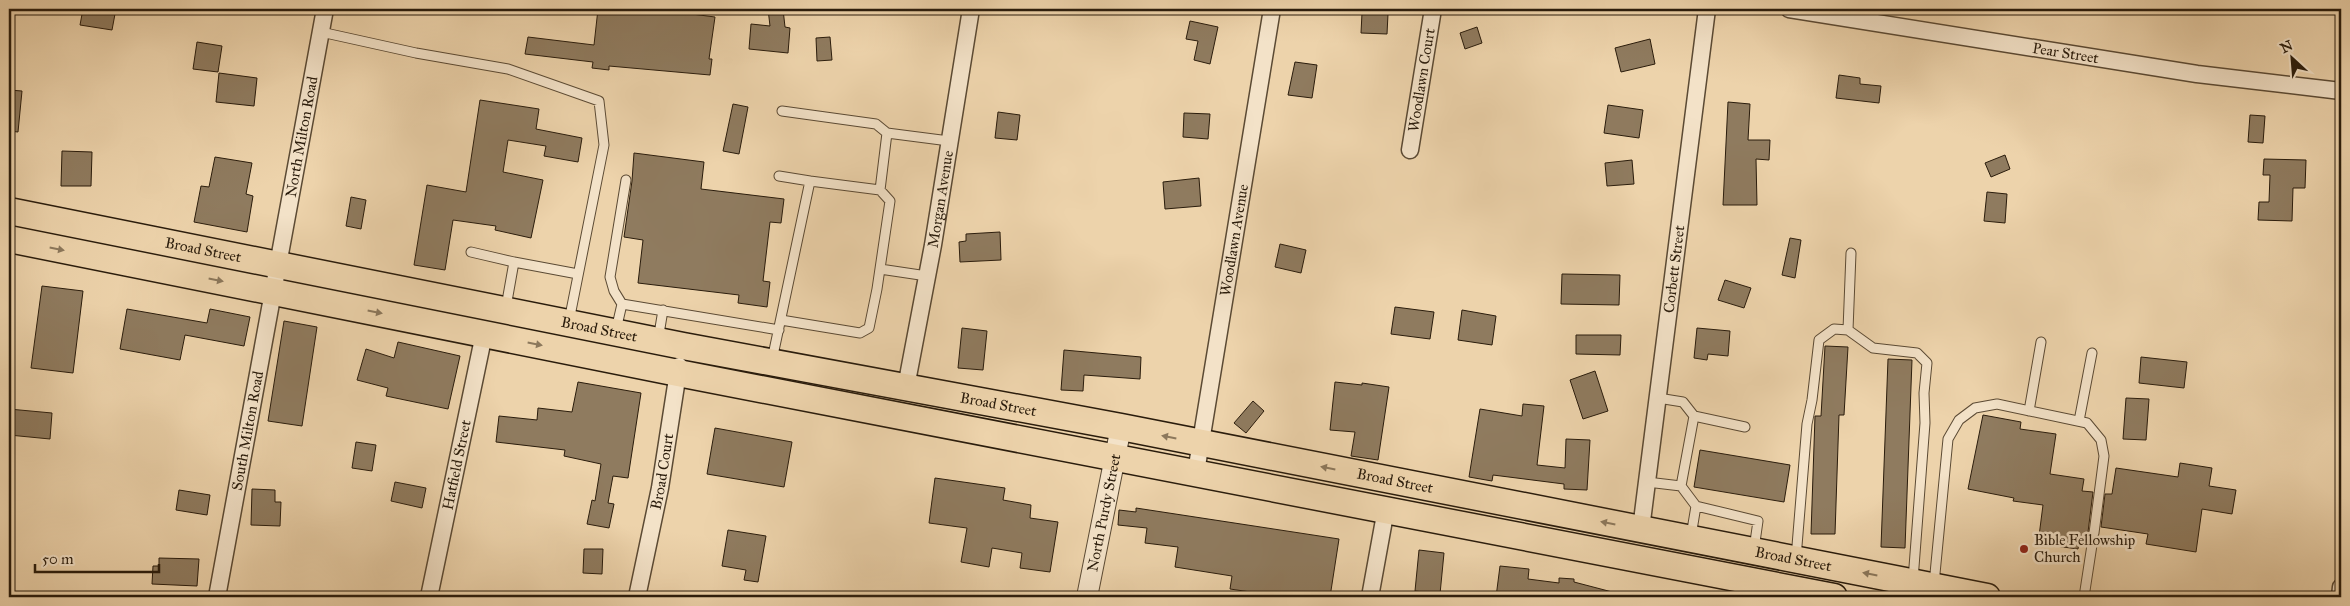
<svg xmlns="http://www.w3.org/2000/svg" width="2350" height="606" font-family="'IM FELL Great Primer',serif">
<rect width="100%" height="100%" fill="#edd3ab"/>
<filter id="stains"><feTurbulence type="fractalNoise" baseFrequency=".004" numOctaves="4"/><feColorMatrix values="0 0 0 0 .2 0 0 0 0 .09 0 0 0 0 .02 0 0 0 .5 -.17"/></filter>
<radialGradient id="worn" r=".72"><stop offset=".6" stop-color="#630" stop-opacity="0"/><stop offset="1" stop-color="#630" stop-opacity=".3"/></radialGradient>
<path fill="#8f7b5f" stroke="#2a1c0c" d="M83 9 115 14 112 30 80 25Z
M598 9H653L715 17 709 59H712L710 75 609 66V70L592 68 593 62 525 54 528 37 594 45Z
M768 9H783L785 27 790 28 788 53 749 49 751 24 770 26Z
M1362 13 1388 14 1387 34 1361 33Z
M1190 21 1218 27 1210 64 1194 60 1198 41 1186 39Z
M1477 27 1482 43 1465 49 1460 33Z
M830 37 832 60 817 61 816 38Z
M1650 39 1655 64 1621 72 1615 48Z
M197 42 222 46 218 72 193 69Z
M1295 62 1317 65 1312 98 1288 95Z
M219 73 257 78 254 106 216 102Z
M1839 75 1860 78V84L1881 86 1879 103 1836 98Z
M9 90 22 91 18 132 9 131Z
M480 100 539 109 536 129 582 138 578 162 544 156 546 146 508 140 503 172 543 180 531 238 495 230 496 226 453 220 445 270 414 265 427 185 466 192Z
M1728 102 1750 104 1748 140H1770L1769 160 1756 159 1757 205H1723Z
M733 104 748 107 739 154 723 151Z
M1608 105 1643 110 1639 138 1604 133Z
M998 112 1020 115 1017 140 995 138Z
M1184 113 1210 114 1208 139 1183 137Z
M2250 115 2265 116 2263 143 2248 142Z
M62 151 92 152 91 186H61Z
M634 153 704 162 701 189 784 199 781 223 770 222 763 281 770 282 767 307 738 303 739 295 638 283 643 240 624 237 632 181Z
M2005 155 2010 169 1991 177 1985 163Z
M215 157 252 163 246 194 253 196 247 232 194 222 201 186 209 187Z
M2264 159 2306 160 2305 188H2293L2292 221 2258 220 2259 202H2269L2270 175H2263Z
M1632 160 1634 184 1607 186 1605 163Z
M1199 178 1201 206 1165 209 1163 182Z
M1987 192 2007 194 2005 223 1984 221Z
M351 197 366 200 361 229 346 226Z
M1000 232 1001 260 960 262 959 242 966 241V234Z
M1790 238 1801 240 1795 278 1782 275Z
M1280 244 1306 250 1301 273 1275 267Z
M1562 274 1620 275 1619 305 1561 304Z
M1725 280 1751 288 1744 308 1718 300Z
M42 286 83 291 73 373 31 368Z
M1395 307 1434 312 1430 339 1391 334Z
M127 309 207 323 210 309 250 317 244 346 185 335 180 360 120 349Z
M1462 310 1496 316 1492 345 1458 340Z
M284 321 317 327 302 426 268 421Z
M962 328 987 331 983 370 958 368Z
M1697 328 1730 331 1728 356 1708 354 1707 360 1694 358Z
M1576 335H1621L1620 355 1576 354Z
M398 342 460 356 448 409 386 396 388 388 357 380 366 349 394 358Z
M1825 346 1848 347 1844 415H1839L1835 534H1811L1815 416H1821Z
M1064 350 1141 357 1140 379 1084 375 1083 391 1061 390Z
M2141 357 2187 362 2184 388 2139 383Z
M1888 359 1912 360 1905 548 1881 547Z
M1595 371 1608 411 1583 419 1570 380Z
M578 382 641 393 628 478 613 476 608 503 614 504 609 528 587 524 592 500 595 501 601 464 564 456 565 450 496 442 499 416 537 420 538 408 572 412Z
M1335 382 1362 385V383L1389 387 1378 460 1351 456 1355 432 1330 430Z
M2126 398 2149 399 2146 440 2123 439Z
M1253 401 1264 411 1246 433 1234 423Z
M1523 404 1544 406 1537 465 1565 468 1566 439 1590 440 1587 490 1564 489V484L1493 475 1492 481 1469 477 1480 409 1522 416Z
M9 409 52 413 50 439 9 435Z
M1983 415 2021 422 2020 429 2056 434 2050 474 2084 479 2082 491 2093 492 2088 532 2092 539 2086 544 2079 543 2078 549 2048 545 2049 537 2039 536 2043 505 2013 501 2014 498 1968 489Z
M715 428 792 442 784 487 707 474Z
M356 442 376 445 372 471 352 468Z
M1700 450 1790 465 1784 502 1694 487Z
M2180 463 2212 468 2209 486 2236 490 2232 514 2202 509 2196 552 2146 544 2148 534 2101 527 2105 494H2112L2116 468 2178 477Z
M935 478 1005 488 1003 500 1031 505 1030 518 1058 522 1050 572 1020 568 1022 553 992 548 989 567 961 562 967 528 929 523Z
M395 482 426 488 422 508 391 501Z
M252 489 275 490V502H281L280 526 251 525Z
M179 490 210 495 207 515 176 510Z
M1136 508 1339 539 1330 597H1285L1230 589 1232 576 1175 567 1178 547 1145 543 1147 528 1118 525 1119 510 1136 512Z
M728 530 766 536 758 582 744 580 746 570 722 566Z
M584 549H603L602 574 583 573Z
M1419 550 1444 553 1440 594 1415 591Z
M159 558 199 559 197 586 152 584 153 566H159Z
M1500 566 1529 569 1528 579 1559 583V578L1574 579V582L1616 593V597H1496Z"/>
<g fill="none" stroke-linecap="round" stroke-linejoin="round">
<g stroke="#5b4a34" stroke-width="11">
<path id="service" d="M321 32 416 53 508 69 599 101 604 145 569 321
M887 133 949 141
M779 176 810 181
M626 180 610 277 614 291 622 304 779 330
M471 252 514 262 506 307
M514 262 578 274
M880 269 927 276
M781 320 860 333 869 328 877 289 890 201 880 190
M616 330 622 304
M1848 330 1851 253
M658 340 663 310
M772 360 810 181 880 190 887 133 876 124 782 111
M1658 398 1683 402 1694 416
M2029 411 2041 342
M2079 421 2092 353
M1647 482 1681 486 1696 506
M1681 486 1694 416 1745 427
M1691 536 1696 506 1758 521 1754 549
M1796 558 1807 424 1812 400 1819 340 1834 329 1848 330 1873 348 1917 353 1927 363 1924 393 1925 423 1913 580
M1934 584 1948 439 1959 420 1975 408 1997 404 2087 423 2101 440 2104 456 2094 533
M2084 597 2092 545"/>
</g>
<g stroke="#5b4a34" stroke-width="19">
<g id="minor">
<path id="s1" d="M1789 9 2197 74 2341 91"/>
<path id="s2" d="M1410 150 1433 9"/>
<path id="s3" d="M906 387 933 245 971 9"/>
<path id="s4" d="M1196 472 1272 9"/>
<path id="s5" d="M1641 529 1707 9"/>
<path id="s6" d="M217 597 325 9"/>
<path id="s7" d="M429 597 484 334"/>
<path id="s8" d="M637 597 660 488 679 366"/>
<path d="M1370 597 1386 509"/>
<path d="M2340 597 2341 587"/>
</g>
</g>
<g stroke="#5b4a34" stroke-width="22">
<g id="tertiary">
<path id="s9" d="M1087 597 1121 427"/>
</g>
</g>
<g stroke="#2a1c0c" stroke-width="29">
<g id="primary">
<path id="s10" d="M9 211 683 346 1121 427 1987 597"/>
<path d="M9 239 678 373 1834 597"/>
</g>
</g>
<use href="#service" stroke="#f3e2c8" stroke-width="9"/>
<use href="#minor" stroke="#f3e2c8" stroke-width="16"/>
<use href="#tertiary" stroke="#f3e2c8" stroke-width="20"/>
<use href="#primary" stroke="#edd3ab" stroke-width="26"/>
</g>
<defs><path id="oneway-solid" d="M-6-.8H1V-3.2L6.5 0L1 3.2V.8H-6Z" transform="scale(1.25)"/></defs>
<g fill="#8c785c">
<use href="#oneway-solid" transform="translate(57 249) rotate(11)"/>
<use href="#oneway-solid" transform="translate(216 280) rotate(11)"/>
<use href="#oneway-solid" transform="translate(375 312) rotate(11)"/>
<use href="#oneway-solid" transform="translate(535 344) rotate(11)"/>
<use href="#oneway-solid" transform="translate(1169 437) rotate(-169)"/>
<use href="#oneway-solid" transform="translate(1328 468) rotate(-169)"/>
<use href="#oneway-solid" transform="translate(1608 523) rotate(-169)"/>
<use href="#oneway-solid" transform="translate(1870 574) rotate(-169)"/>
</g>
<circle fill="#8f2418" stroke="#f3e2c8" stroke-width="2" cx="2024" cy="549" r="5"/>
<g text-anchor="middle" stroke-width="5" stroke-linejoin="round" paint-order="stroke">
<g font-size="15" fill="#2a1c0c" stroke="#f3e2c8">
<text dy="5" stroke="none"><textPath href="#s1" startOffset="280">Pear Street</textPath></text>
<text dy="5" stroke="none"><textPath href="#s2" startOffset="71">Woodlawn Court</textPath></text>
<text dy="5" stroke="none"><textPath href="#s6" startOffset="468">North Milton Road</textPath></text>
<text dy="5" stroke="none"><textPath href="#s3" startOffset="191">Morgan Avenue</textPath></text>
<text dy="5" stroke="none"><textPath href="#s4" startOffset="235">Woodlawn Avenue</textPath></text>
<text dy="5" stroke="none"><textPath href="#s10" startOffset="198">Broad Street</textPath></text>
<text dy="5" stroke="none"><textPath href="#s5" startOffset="262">Corbett Street</textPath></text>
<text dy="5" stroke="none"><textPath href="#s10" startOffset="602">Broad Street</textPath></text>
<text dy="5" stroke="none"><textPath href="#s10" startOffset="1008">Broad Street</textPath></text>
<text dy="5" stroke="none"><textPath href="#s6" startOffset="169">South Milton Road</textPath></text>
<text dy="5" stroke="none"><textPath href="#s7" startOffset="135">Hatfield Street</textPath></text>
<text dy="5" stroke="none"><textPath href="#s8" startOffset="128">Broad Court</textPath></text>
<text dy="5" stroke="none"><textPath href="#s10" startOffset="1412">Broad Street</textPath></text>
<text dy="5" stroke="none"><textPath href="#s9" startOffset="86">North Purdy Street</textPath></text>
<text dy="5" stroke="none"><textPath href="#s10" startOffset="1818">Broad Street</textPath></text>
</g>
<g font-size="15" fill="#2a1c0c" stroke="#f3e2c8" text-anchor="start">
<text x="2034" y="545">Bible Fellowship<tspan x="2034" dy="17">Church</tspan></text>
</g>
</g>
<rect width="2350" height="606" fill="none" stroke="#edd3ab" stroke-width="30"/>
<rect x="10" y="10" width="2330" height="586" fill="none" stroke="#2a1c0c" stroke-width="2.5"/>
<rect x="15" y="15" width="2320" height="576" fill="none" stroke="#2a1c0c"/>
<g transform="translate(2292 58) rotate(334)" stroke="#f3e2c8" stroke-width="4" paint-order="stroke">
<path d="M0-4L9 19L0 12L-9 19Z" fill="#2a1c0c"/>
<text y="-8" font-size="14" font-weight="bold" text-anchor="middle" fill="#2a1c0c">N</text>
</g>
<path d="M35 564v8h124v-8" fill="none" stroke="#2a1c0c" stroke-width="2.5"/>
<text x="42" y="564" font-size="15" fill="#2a1c0c" stroke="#f3e2c8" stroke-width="4" paint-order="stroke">50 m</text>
<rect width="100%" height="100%" filter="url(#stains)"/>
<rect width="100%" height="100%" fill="url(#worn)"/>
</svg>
